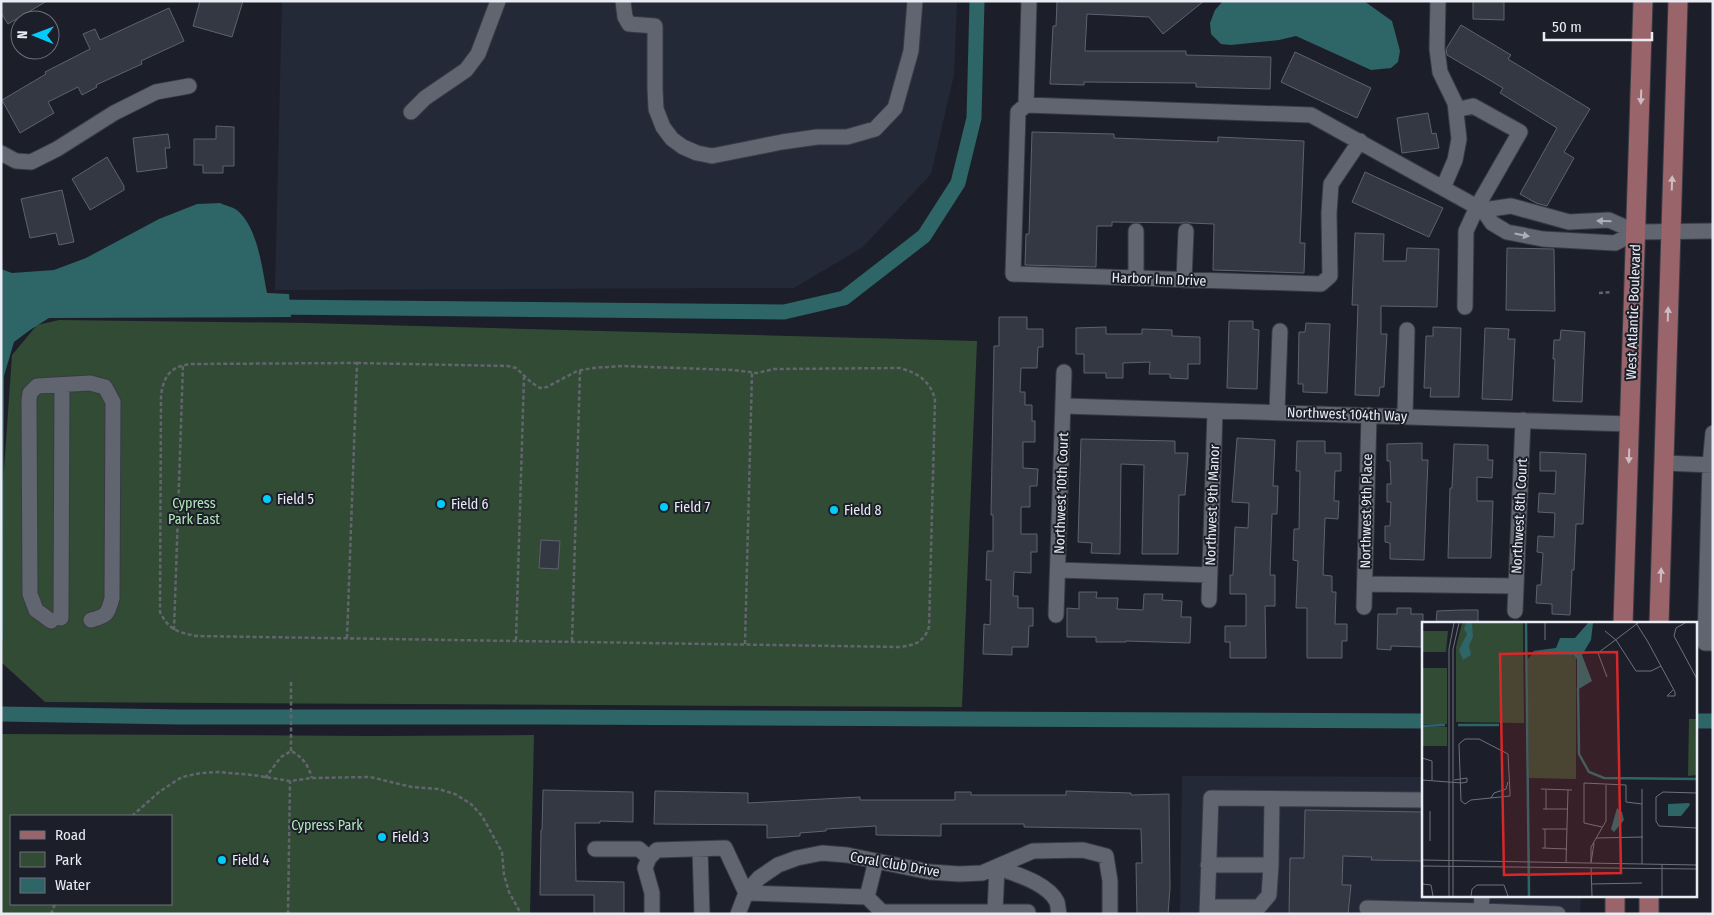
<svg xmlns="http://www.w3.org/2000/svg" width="1714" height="915" font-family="'Fira Sans Condensed',sans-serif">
<rect width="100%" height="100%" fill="#1c1f29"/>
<path fill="#242938" d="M282 1H957L954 75 931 174 863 247 794 288 275 290Z
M1182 776 1423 777V896H1581L1580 914H1180Z"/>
<path fill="#324b35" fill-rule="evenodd" d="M59 320 306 323 977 341 962 707 45 702 1 662V514L12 355 37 325Z
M1 734 375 736 534 735 530 914H1ZM171 816V904H11V816Z"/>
<path fill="#2e6566" d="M1223 1H1364L1392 21 1400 51 1398 62 1391 68 1371 70 1296 36 1279 40 1231 45 1221 44 1211 34 1210 23 1215 10Z
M220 203C226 206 234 207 238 211 258 229 262 268 267 293L289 294 291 317 49 318 30 330 14 342 4 376 3 640 1 641V269L12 273 54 270 86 258 159 219 197 204Z"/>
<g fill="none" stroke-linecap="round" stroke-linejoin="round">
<path stroke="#2e6566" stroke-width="15" d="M270 307 784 312 844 298 924 236 958 183 974 118 977 1
M1 714 179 717H546L1423 721
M1695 721H1713"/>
</g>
<path fill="#343843" stroke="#5e626e" d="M1 1H47L8 24 1 13Z
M200 1H243L232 37 193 26Z
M1057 1H1204L1163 34 1149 17 1087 14 1085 51H1186V55L1271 57 1270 89 1196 87V83L1084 82V85L1050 84 1053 26H1056Z
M1473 1H1504V20L1473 19Z
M169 8 184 41 141 61 142 64 96 85 97 87 82 95 78 87 48 102 54 113 20 133 2 100 46 74 45 72 90 49 83 34 95 29 100 40Z
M1461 25 1511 55 1508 59 1590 109 1564 152 1574 158 1547 206 1536 203 1520 194 1557 128 1500 93 1503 88 1447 55 1446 49Z
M1295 52 1371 88 1357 118 1281 82Z
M1428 113 1432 134 1436 133 1439 148 1402 153 1397 118Z
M216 126 234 127V166H223V173H203V165H194V139H216Z
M1032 132 1114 134V138L1218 142V137L1304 141 1300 243H1305L1304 273 1213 270 1214 224 1191 223 1186 222 1181 223 1112 222V226H1097L1096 267 1025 265 1026 234H1029Z
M168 134 170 148H165L167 168 137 172 133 138Z
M107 157 124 186V190L90 210 72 179Z
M1365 172 1443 208 1429 237 1352 202Z
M62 190 74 242 59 245 56 233 30 238 21 199Z
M1355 233 1384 234 1383 261H1406L1407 248 1439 249 1437 307 1381 306V334H1387L1384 387H1380L1379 396 1355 395 1358 305H1352Z
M1507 248 1554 249 1555 311 1506 310Z
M999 317H1027V329H1043V347H1038L1037 368H1021L1020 392H1025V405H1032V421H1035V442H1023V468L1038 469 1037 486H1030V507H1021V534H1037V552H1031V573L1014 572 1013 596H1018V608H1033V626H1029L1028 647H1012V655L983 654 984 624 990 625 991 580H986L987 551H993V515H991L994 346H999Z
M1229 321H1253V329L1259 330 1257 389 1227 388Z
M1306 323 1330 324 1327 393 1303 392V384H1298L1299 332H1305Z
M1106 327V334H1142V329L1172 330V336L1200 337V364H1188V379L1170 378V374H1149L1150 362 1123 363V378H1106V373H1084V354H1076V328Z
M1433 327 1461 328 1459 397H1430L1431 388H1424L1426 336H1433Z
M1485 328 1509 329 1508 339H1515L1512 400 1482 399Z
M1561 330 1585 332 1582 402 1553 401 1555 359H1553L1554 340H1560Z
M1237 438 1275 440 1273 486H1278L1277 514H1272L1270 575H1275V606H1265L1266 658H1230V642H1225V626H1246V594H1230V575H1233L1235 527 1248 528 1249 503 1232 502Z
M1081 439 1175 441V453H1188L1185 495H1179L1178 554H1142L1144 465 1121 464 1120 554 1091 553 1092 543 1078 542Z
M1297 441H1325V453H1341V471H1335L1334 501H1339L1338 519 1325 518 1323 575 1332 576V592H1336L1335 624H1347V641H1342V658H1307V608H1296L1298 561 1293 560 1294 529H1299L1300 471H1296Z
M1422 443V460H1428L1424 560 1390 559V543L1385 542V526H1390L1391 502H1387V484H1391L1390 461H1387V444Z
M1454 444 1488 445V460H1493L1492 478 1477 477V501H1493L1491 558H1448L1450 488H1452Z
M1540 452 1586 454 1583 524H1576L1574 570H1572L1570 615 1552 614V604L1536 603 1537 585H1541L1543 553 1537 552 1538 536 1554 537 1555 513 1538 512 1539 493 1555 494 1556 471H1540Z
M541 540 560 541 558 569 539 568Z
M1079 592H1097L1096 598H1118L1117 609 1143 610 1144 594H1163L1162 600 1182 601 1181 617H1191L1190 643 1126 641V642H1096V637H1067V608L1079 609Z
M1397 608H1411V614H1423V647L1391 646V650L1377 649 1378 614H1397Z
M1461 610H1478V624H1436L1437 611Z
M543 790 633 792V822L600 821V823H575L576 881 624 882V914H594V895H540L541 830H542Z
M655 791 748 793V803L860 797V800H955V792H971V795H1066V791L1131 793V795L1169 794 1170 888 1168 914H1137L1136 863H1142L1141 829 1024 827V824H941V836L876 835V826L826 829V831L800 833V836L767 838V825L654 824Z
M1305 810 1423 812V861L1371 860 1372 857 1343 856 1342 885H1351L1348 914H1289L1290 858H1304Z"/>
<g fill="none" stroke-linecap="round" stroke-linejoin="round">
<g stroke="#393b44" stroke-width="17">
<path id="minor" d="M623 1 625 17 629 24 655 26V89L656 109 663 127 672 139 683 147 697 153 712 156 782 142 817 137H847L875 129 895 108 911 51 915 1
M1438 1 1437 49 1440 72 1455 103 1459 139 1455 160 1443 188
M1026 105 1029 1
M1456 110 1473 106 1520 132 1477 207 1466 231 1465 307
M411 112 425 98 466 70 478 54 498 1
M1360 141 1331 184 1329 213 1330 276 1321 284 1013 274 1018 112 1026 105 1311 115 1477 207 1483 210 1492 223 1507 232 1543 239 1615 243 1636 232
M1 153 16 161 31 162 57 149 114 113 156 92 189 86
M1483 210 1511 206 1569 222 1609 220 1636 232 1713 231
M1136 278V231
M1184 280 1186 231
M1064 406 1630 424
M1277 412 1280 331
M1405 416 1407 330
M1713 433 1710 465 1705 643H1713
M1664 463 1713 465
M1058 570 1210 575
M1365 584 1515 586
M1209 600 1215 411
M1364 607 1369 415
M1515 611 1523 420
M1056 615 1064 372
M61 618 62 385
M51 621 36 610 30 594 29 400 30 393 37 386 90 383 105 387 113 402 112 598C108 614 107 616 91 620
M595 849H639L649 858
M700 849 702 914
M1271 865 1272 799
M867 897 876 861
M1207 907H1259L1269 895 1271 865H1208
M1367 908 1481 911 1482 896
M1481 911 1558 914
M995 912 997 867C1015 874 1048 883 1057 902 1058 905 1058 910 1059 914
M652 914V893L645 868 649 858 657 850 725 848 746 893 867 897 882 912H1028
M738 914 746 893 759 878 778 865 797 858 822 853 847 855 930 872 959 874 982 873 1033 851 1083 850 1106 856 1110 881V914
M1207 914 1211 798 1423 800"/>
</g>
<g stroke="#393b44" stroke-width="21">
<path id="major" d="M1623 624 1643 1
M1659 624 1678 1
M1615 914V896
M1649 914V896"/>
</g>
<path stroke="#62656e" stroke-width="2.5" stroke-dasharray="4 2.5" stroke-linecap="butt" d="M1599 293 1612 292
M357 363 508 366 516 368 532 383 540 388 547 387 577 371 593 368 622 366 733 370 757 373 774 369 900 368C918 373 930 381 935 399L929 627C924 642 915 645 901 647L196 636C177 632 169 630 160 612L161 395C164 376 170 367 190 364Z
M174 630 183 365
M347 638 357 363
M516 640 524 377
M572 641 580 371
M745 644 752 373
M291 751V681
M265 778 281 757 291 751C303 757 308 765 312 778
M132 816 159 792 182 777 201 773 218 772 253 775 290 781 312 778 370 777 412 787 438 789 455 794 471 804 482 816 502 852 504 875 509 892 521 914
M51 914 55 904
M288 914 290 781"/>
<use href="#minor" stroke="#606570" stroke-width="15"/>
<use href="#major" stroke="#9a646b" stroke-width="19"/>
</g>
<defs><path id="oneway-solid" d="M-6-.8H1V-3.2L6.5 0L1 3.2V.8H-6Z" transform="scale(1.25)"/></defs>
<g fill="#cebcc3">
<use href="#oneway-solid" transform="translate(1641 97) rotate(92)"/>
<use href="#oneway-solid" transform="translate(1672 183) rotate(-88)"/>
<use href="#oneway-solid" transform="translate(1668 314) rotate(-88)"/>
<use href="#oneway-solid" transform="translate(1629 456) rotate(92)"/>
<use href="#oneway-solid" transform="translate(1661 575) rotate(-88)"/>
</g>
<g fill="#acafb8">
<use href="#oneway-solid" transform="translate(1604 221) rotate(-178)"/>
<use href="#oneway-solid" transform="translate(1522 235) rotate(11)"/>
</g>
<g fill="#05cbf9" stroke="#1c1f29" stroke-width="2">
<circle cx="267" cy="499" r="5"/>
<circle cx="441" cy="504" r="5"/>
<circle cx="664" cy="507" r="5"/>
<circle cx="834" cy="510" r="5"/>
<circle cx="382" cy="837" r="5"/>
<circle cx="222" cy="860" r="5"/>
</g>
<g text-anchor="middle" stroke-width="4" stroke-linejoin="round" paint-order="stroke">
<g font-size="14" fill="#eaecf3" stroke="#1c1f29">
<text transform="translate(1159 279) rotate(2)" y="5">Harbor Inn Drive</text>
<text transform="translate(1633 312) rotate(-88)" y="5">West Atlantic Boulevard</text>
<text transform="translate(1347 414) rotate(2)" y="5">Northwest 104th Way</text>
<text transform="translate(1061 493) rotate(-88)" y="5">Northwest 10th Court</text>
<text transform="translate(1212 505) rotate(-88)" y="5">Northwest 9th Manor</text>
<text transform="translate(1366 511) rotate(-89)" y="5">Northwest 9th Place</text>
<text transform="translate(1519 516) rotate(-87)" y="5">Northwest 8th Court</text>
<text transform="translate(895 864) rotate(10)" y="5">Coral Club Drive</text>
</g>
<g font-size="14" fill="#eaecf3" stroke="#1c1f29" text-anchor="start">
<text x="277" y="504">Field 5</text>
<text x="451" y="509">Field 6</text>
<text x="674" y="512">Field 7</text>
<text x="844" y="515">Field 8</text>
<text x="392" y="842">Field 3</text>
<text x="232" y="865">Field 4</text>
</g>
<g font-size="14" fill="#b1e9b8" stroke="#1c1f29">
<text x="194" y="508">Cypress<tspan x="194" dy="16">Park East</tspan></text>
<text x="327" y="830">Cypress Park</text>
</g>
</g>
<g transform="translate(1422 622)">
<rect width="275" height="275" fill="#1c1f29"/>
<path d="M40 1H101L102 101 34 100V25ZM0 9H26L24 30H0ZM111 31 150 33 154 36V157L107 156 105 38ZM0 46H25V102H0ZM267 97H275V153L266 154ZM0 105H25V124H0Z" fill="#324b35"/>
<path d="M44 1H50L51 15 47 24 49 33 41 38 37 28 45 12 42 7ZM166 1H171L169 18 160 33 170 59 155 68V37L151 33 113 32 111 29 134 26 138 16H153ZM246 182 267 181 268 183 259 194H246ZM195 186 200 190 202 198 192 210 189 207Z" fill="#2e6566"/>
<path fill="none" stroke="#2e6566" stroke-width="2.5" d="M104 1 107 274M156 66 157 132 167 150 182 156 275 157M36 103H77M0 104 23 103"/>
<path fill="none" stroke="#6e717a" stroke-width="1" d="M123 1V18M214 1 226 20 253 70V74H245L251 68M263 1 254 6 252 14 275 57M183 9 194 18 214 49H229L239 44M185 55 176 31 216 1M57 117 86 132 88 171V174L49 178 43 182 39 179 37 122 43 117ZM0 136 10 139V158M0 158 40 161M32 158 45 156V160L40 161M119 167 150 168M220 167V242M275 171 241 170 234 175V199L237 204 275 206M69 176 72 171 84 167 86 160M121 187H145M124 187V168M180 205 162 201V161L204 163V180L220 182M120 207H145M123 207V226M174 216 221 215M8 219V189M120 226 145 227M0 238 275 243M169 240V225L184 199V163M144 241 146 168M169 241 172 221M240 242V274M0 244 275 247M169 246 170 274M0 262 9 263 11 274M170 262 220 261M27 274V27L32 1M31 274V27L37 1M49 274 50 267 55 263H82L86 274"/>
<path fill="#d62828" fill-opacity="0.15" stroke="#d62828" stroke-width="2.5" d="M195 30 199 251 82 253 78 32Z"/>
<rect width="275" height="275" fill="none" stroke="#eaecf3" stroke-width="2.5"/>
</g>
<rect width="1714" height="915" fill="none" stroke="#eaecf3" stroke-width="5"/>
<rect x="10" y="815" width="162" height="90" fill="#1c1f29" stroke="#6e717a"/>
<rect x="20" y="831" width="25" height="8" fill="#9a646b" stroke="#6e717a"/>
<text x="55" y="840" font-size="15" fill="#eaecf3">Road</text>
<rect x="20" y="852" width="25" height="15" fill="#324b35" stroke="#6e717a"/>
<text x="55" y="865" font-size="15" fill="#eaecf3">Park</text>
<rect x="20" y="878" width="25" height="15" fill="#2e6566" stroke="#6e717a"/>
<text x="55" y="890" font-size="15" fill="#eaecf3">Water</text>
<g transform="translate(35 35) rotate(271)"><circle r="24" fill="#1c1f29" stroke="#6e717a"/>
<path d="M0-4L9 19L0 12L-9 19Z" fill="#05cbf9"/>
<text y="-8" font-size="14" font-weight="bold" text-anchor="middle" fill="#eaecf3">N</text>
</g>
<path d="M1544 32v8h108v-8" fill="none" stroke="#eaecf3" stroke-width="2.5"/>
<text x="1552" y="32" font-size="15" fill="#eaecf3" stroke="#1c1f29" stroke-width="4" paint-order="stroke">50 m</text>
</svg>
